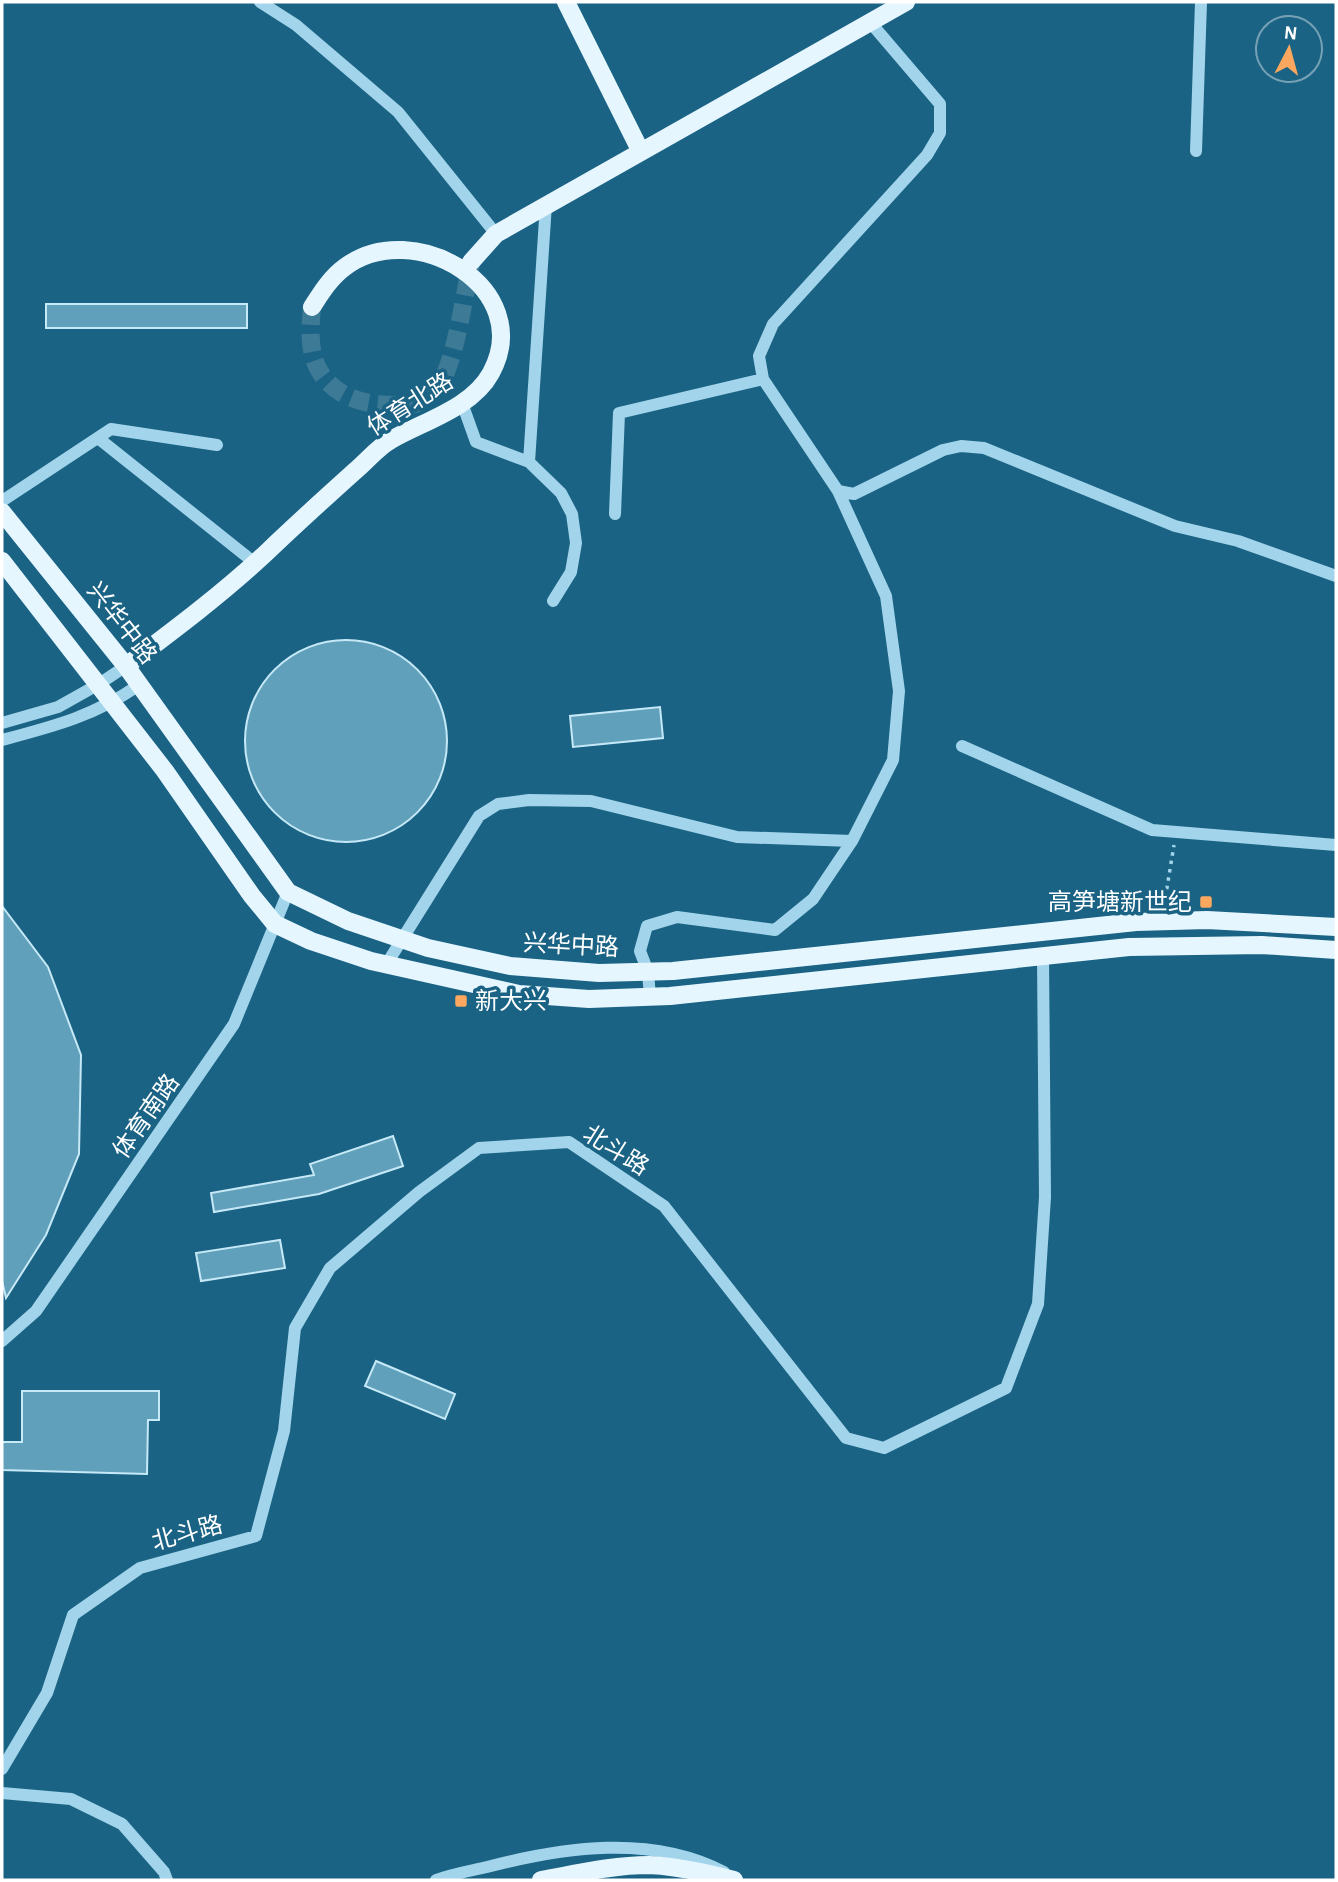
<svg xmlns="http://www.w3.org/2000/svg" width="1338" height="1882" font-family="'Alegreya Sans','Noto Sans SC',sans-serif">
<rect width="100%" height="100%" fill="#1b6384"/>
<path fill="#61a0ba" stroke="#c6e9f8" stroke-width="2" d="M46 304H247V328H46Z
M245 741a101 101 0 1 1 202 0a101 101 0 1 1-202 0Z
M660 707 663 738 573 747 570 716Z
M2 906 48 967 81 1055 79 1154 46 1235 6 1298 2 1281Z
M393 1136 403 1166 319 1194 214 1212 211 1193 314 1175 310 1164Z
M280 1240 285 1268 201 1281 196 1253Z
M376 1361 455 1394 445 1419 365 1386Z
M22 1391H159V1420H148L147 1474 2 1470V1442H22Z"/>
<g fill="none" stroke-linecap="round" stroke-linejoin="round">
<path stroke="#3d7a96" stroke-width="18" stroke-dasharray="18 9" stroke-linecap="butt" d="M312 307C310 330 308 356 322 375 339 399 367 405 394 405 401 405 409 406 415 404 426 400 433 392 440 383 455 363 465 291 471 264"/>
<path stroke="#a2d5eb" stroke-width="3.5" stroke-dasharray="3.5 5" stroke-linecap="butt" d="M1164 906 1174 845"/>
<path stroke="#a2d5eb" stroke-width="12" d="M260 2 296 25 398 112 496 234
M870 22 940 104V133L927 155 773 324 759 356 763 379 838 491 854 494 943 450 961 446 984 448 1175 526 1238 541 1336 576
M1196 151 1201 2
M462 403 476 442 529 462 561 493 572 514 576 543 571 572 553 601
M98 438 255 563
M529 462 546 204
M2 501 111 429 217 445
M615 514 619 413 763 379
M2 723 58 707 99 684 126 666
M2 740C55 726 94 716 139 685
M962 746 1152 830 1336 845
M386 965 479 816 498 804 529 800 591 801 737 837 852 841
M650 997 648 972 640 951 647 926 677 917 775 930 813 899 852 841 893 760 899 691 886 596 838 491
M2 1341 36 1311 234 1024 288 892
M2 1769 47 1693 73 1615 140 1568 256 1536 284 1431 295 1328 330 1268 419 1192 479 1148 569 1142 664 1206 846 1438 884 1448 1006 1388 1038 1304 1045 1197 1043 956
M2 1793 71 1799 122 1824 164 1872 167 1880
M436 1880C452 1874 470 1871 487 1867 564 1847 651 1834 724 1872"/>
<path stroke="#e6f6ff" stroke-width="18" d="M566 2 640 150
M471 262 496 234 906 2
M2 512 126 666 288 892 348 921 428 948 510 966 599 973 673 971 1136 922 1207 920 1336 927
M2 561 165 771 252 896 275 924 311 941 371 961 519 994 589 999 670 996 1129 947 1262 945 1336 950
M126 666C174 630 222 594 266 553 295 525 325 498 355 471 367 461 378 447 391 440 424 421 472 408 491 373 537 288 413 216 345 267 330 278 321 293 312 307
M541 1880C575 1874 613 1865 649 1865 677 1866 707 1873 734 1880"/>
</g>
<g fill="#fca75f" stroke="#1b6384" stroke-width="2.5">
<rect x="1199" y="895" width="14" height="14" rx="3.5"/>
<rect x="454" y="994" width="14" height="14" rx="3.5"/>
</g>
<g text-anchor="middle" stroke-width="7" stroke-linejoin="round" paint-order="stroke">
<g font-size="24" fill="#fff" stroke="#1b6384">
<text transform="translate(410 404) rotate(-32)" y="8">体育北路</text>
<text transform="translate(122 623) rotate(52)" y="8">兴华中路</text>
<text transform="translate(571 945) rotate(3)" y="8">兴华中路</text>
<text transform="translate(146 1116) rotate(-55)" y="8">体育南路</text>
<text transform="translate(616 1150) rotate(32)" y="8">北斗路</text>
<text transform="translate(187 1533) rotate(-15)" y="8">北斗路</text>
</g>
<g font-size="24" fill="#fff" stroke="#1b6384" text-anchor="end">
<text x="1192" y="910">高笋塘新世纪</text>
<text x="475" y="1009" text-anchor="start">新大兴</text>
</g>
</g>
<rect width="1338" height="1882" fill="none" stroke="#ffffff" stroke-width="7"/>
<g transform="translate(1289 49) rotate(6)"><circle r="33" fill="#1b6384" stroke="#76a1b5" stroke-width="2"/>
<path d="M0-5L12 26L0 18L-12 26Z" fill="#fca75f"/>
<text y="-10" font-size="19" font-weight="bold" text-anchor="middle" fill="#ffffff">N</text>
</g>
</svg>
